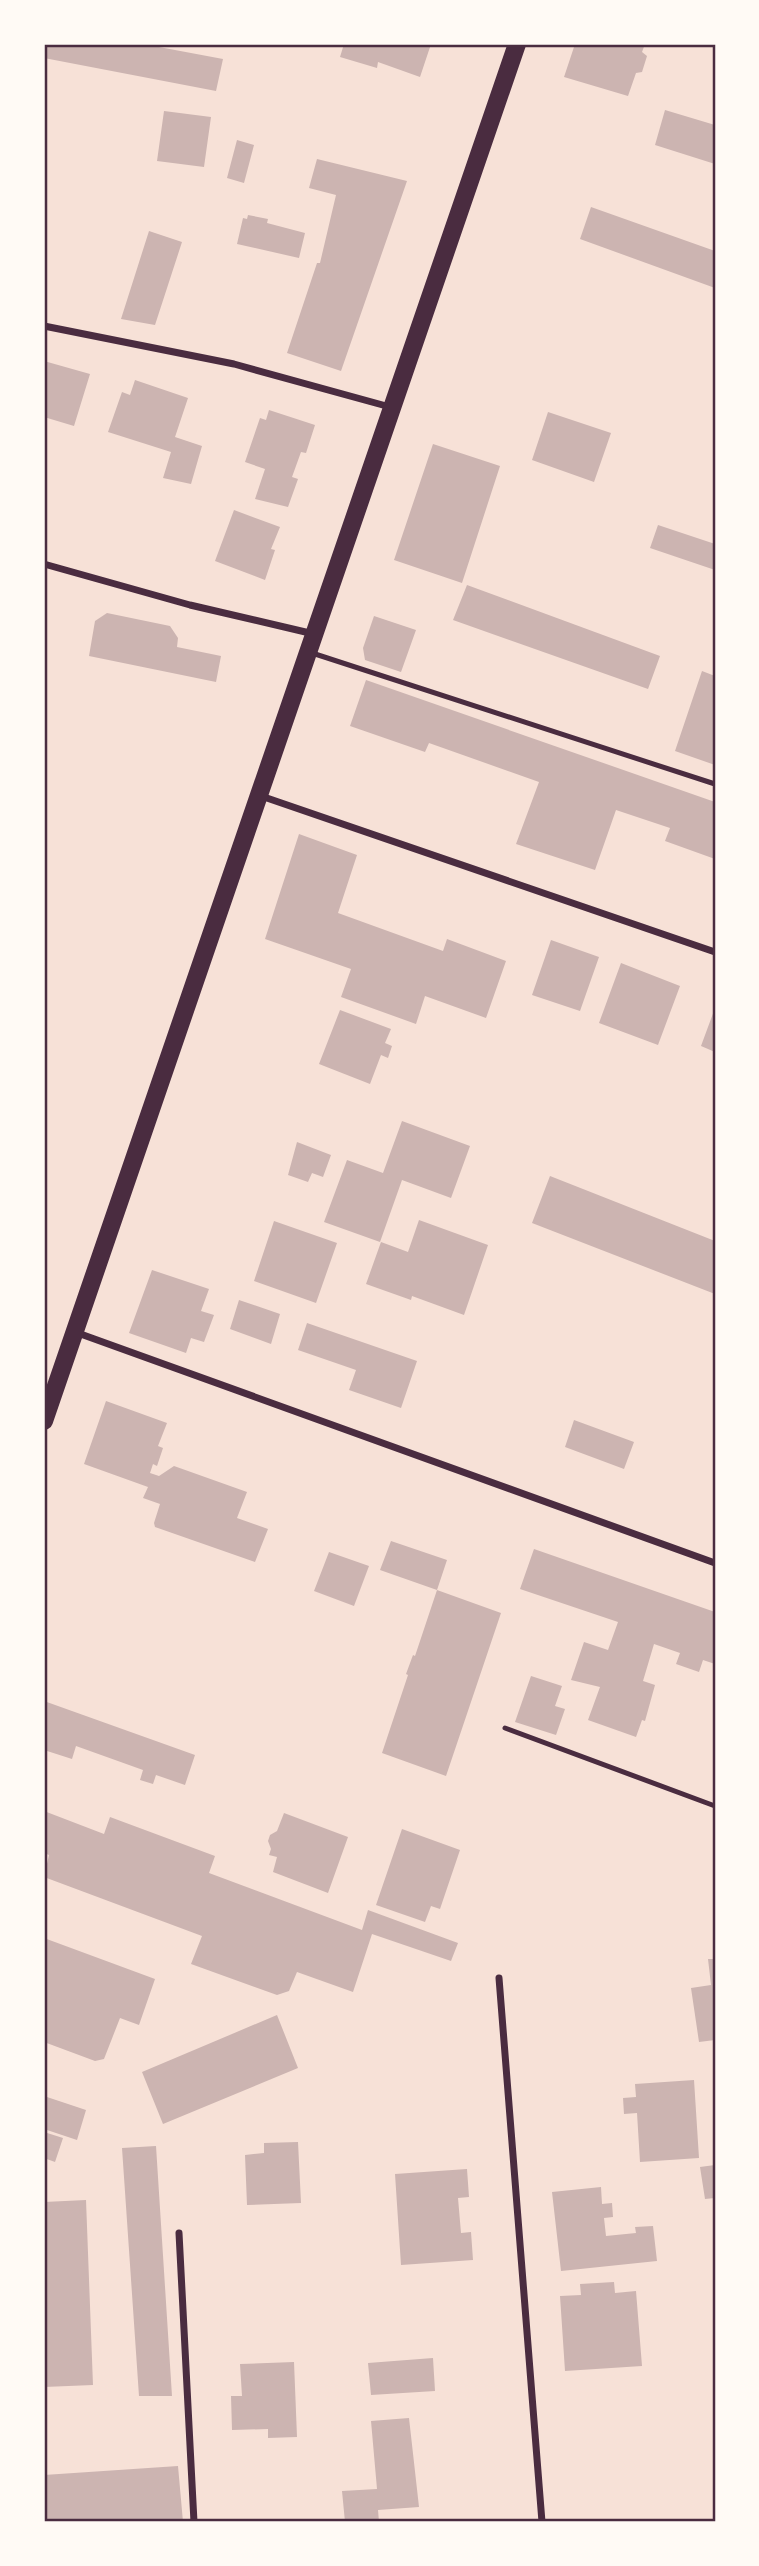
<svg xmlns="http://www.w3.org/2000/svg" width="759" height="2566" font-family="'IBM Plex Sans',sans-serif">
<rect width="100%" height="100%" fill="#f7e1d7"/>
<path fill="#ccb4b1" d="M44 44H143L223 59 216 91 44 58Z
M344 44H431L420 77 378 62 377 68 340 57Z
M575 44H645L642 52 647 56 642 72 636 73 628 96 564 77Z
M665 110 715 125V164L655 145Z
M164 111 211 117 204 167 157 161Z
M237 140 254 145 244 183 227 178Z
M317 159 407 181 341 371 287 353 317 263H320L336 195 309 188Z
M591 207 715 251V288L580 239Z
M248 215 268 219 267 223 305 233 299 258 237 244 243 218 247 219Z
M149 231 182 242 155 325 121 319Z
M44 361 90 374 74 426 44 417Z
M135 380 188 398 175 437 202 446 191 484 163 478 171 452 108 432 122 392 130 395Z
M269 410 315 425 306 453 301 452 292 477 298 479 288 507 255 499 265 469 245 462 260 418 266 420Z
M548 412 611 433 594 482 532 460Z
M433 444 500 466 462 583 394 560Z
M234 510 280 527 271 549 275 550 265 580 215 561Z
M658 525 715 544V570L650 548Z
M467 585 660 656 648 689 453 620Z
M107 613 170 626 178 638 177 647 221 656 216 682 89 656 95 621Z
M374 616 416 630 401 672 365 660 363 648Z
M702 671 715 676V765L675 751Z
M366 680 715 802V859L665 841 670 828 616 810 595 870 516 844 539 782 429 743 425 752 350 726Z
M299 834 357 855 338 913 443 951 447 939 506 961 486 1018 425 996 416 1024 341 997 351 969 265 939Z
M551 940 599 957 580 1011 532 995Z
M621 963 680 986 658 1045 599 1023Z
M715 1008V1052L701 1046Z
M340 1010 391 1029 385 1043 392 1046 388 1058 381 1055 370 1084 319 1064Z
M402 1121 470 1146 451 1198 402 1180 380 1242 324 1222 347 1160 383 1173Z
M297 1142 331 1155 323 1177 312 1173 308 1182 288 1175Z
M550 1176 715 1241V1294L532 1223Z
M419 1220 488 1245 464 1315 412 1296 411 1300 366 1284 381 1242 408 1252Z
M274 1221 337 1243 316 1303 254 1281Z
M152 1270 209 1289 201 1311 214 1315 204 1342 191 1338 186 1353 129 1333Z
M239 1300 280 1314 271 1344 230 1329Z
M307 1323 417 1361 401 1408 349 1390 356 1370 298 1350Z
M106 1401 167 1423 158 1446 163 1448 157 1466 153 1464 150 1473 159 1476 174 1466 247 1492 237 1518 268 1529 255 1562 155 1527 154 1523 160 1504 143 1498 148 1487 84 1464Z
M574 1420 634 1442 624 1469 565 1447Z
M391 1541 447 1560 437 1590 380 1570Z
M534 1549 715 1612V1664L703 1660 699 1672 676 1664 680 1653 654 1644 643 1681 655 1685 645 1721 642 1720 636 1737 588 1720 600 1687 571 1680 584 1642 608 1650 618 1622 520 1589Z
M329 1552 369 1566 354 1606 314 1591Z
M437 1590 501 1613 446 1776 382 1753 408 1675 406 1674 413 1655 415 1656Z
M531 1676 562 1686 555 1706 565 1709 556 1735 515 1722Z
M44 1701 195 1755 185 1785 156 1775 153 1784 140 1780 143 1770 76 1746 72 1759 44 1750Z
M44 1811 104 1834 110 1817 215 1856 209 1873 362 1930 368 1910 458 1943 451 1961 372 1934 353 1992 297 1972 289 1991 277 1995 191 1964 202 1936 44 1877 49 1855 44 1853Z
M284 1813 348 1837 328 1893 273 1872 277 1857 269 1855 271 1849 268 1841 270 1835 277 1831Z
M402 1829 460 1850 440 1909 431 1906 425 1922 376 1905Z
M44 1938 155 1979 139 2025 120 2018 104 2059 95 2061 44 2042Z
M708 1959H715V2040L699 2042 691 1988 711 1985Z
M277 2015 298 2068 163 2124 142 2072Z
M694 2080 699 2158 640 2162 637 2113 624 2114 623 2098 636 2097 635 2084Z
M44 2096 86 2110 77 2140 44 2129Z
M44 2132 63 2138 55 2162 44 2158Z
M298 2142 301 2203 247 2205 245 2155 264 2153V2143Z
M156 2146 172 2396H139L122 2148Z
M715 2165V2198L705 2199 700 2167Z
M467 2169 469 2197 458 2198 461 2233 471 2232 473 2260 401 2265 395 2174Z
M601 2187 602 2204 612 2203 613 2217 604 2218 606 2236 636 2233 635 2227 653 2226 657 2261 561 2271 552 2192Z
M86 2200 93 2385 44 2387V2202Z
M614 2282 615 2293 636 2291 642 2366 565 2371 560 2296 581 2295 580 2284Z
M433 2358 435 2391 371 2395 368 2363Z
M294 2362 297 2437 268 2438V2429L232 2430 231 2396H242L240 2364Z
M409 2418 419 2507 378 2510 379 2522H345L342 2491 377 2489 371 2421Z
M178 2466 183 2522H44V2475Z"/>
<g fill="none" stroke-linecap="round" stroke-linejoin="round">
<path stroke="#4a2c40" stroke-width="5" d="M312 653 715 784
M505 1728 715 1806"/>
<path stroke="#4a2c40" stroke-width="7" d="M44 326 234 364 390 407
M44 564 190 605 314 634
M261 796 715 952
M75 1332 715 1563
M499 1978 542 2522
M179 2233 194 2522"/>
<path stroke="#4a2c40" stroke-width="18" d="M44 1421 517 44"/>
</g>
<rect width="759" height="2566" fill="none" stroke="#fffaf5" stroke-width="91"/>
<rect x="46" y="46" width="668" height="2474" fill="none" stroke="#4a2c40" stroke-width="2.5"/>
</svg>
